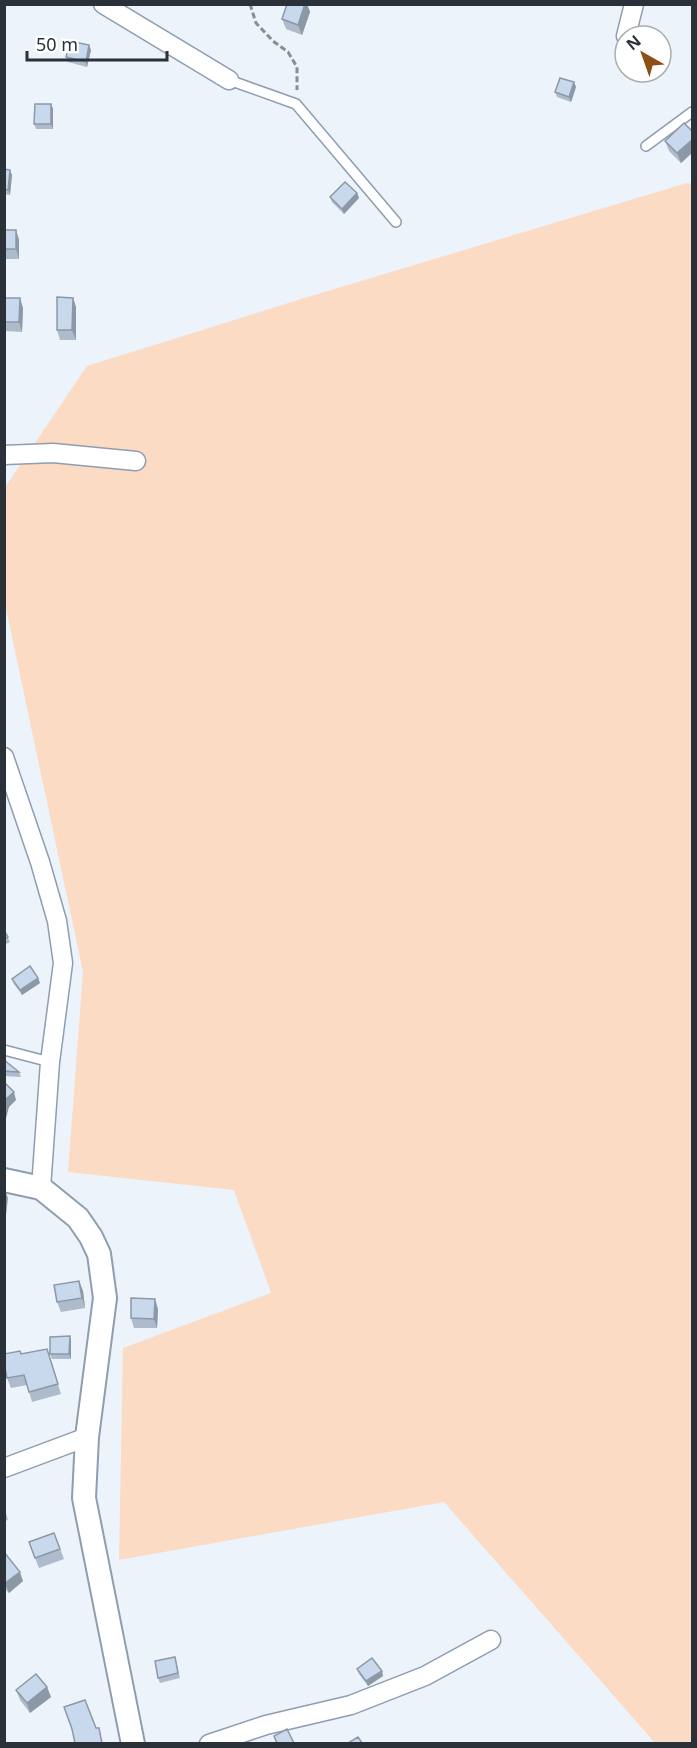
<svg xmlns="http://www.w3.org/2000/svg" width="697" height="1748" font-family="'Noto Sans',sans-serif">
<rect width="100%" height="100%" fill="#ecf3fb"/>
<path fill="#fbdbc3" d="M687 183 692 184V1743H655L444 1502 119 1560 123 1348 271 1293 234 1190 68 1172 83 972 5 604 4 489 87 366 298 300Z"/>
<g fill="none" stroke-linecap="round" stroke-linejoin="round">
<g stroke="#8e9db0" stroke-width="12">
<path id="service" d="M229 80 296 104 396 222
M646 146 692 112
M4 1050 50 1062"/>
</g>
<g stroke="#8e9db0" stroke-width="21">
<path id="minor" d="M103 4 229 80
M626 36 634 4
M4 455 53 453 136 461
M4 757 40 862 57 921 63 963 50 1062 41 1188
M4 1468 87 1437
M209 1744 266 1725 351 1705 425 1676 491 1640"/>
</g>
<g stroke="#8e9db0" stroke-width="26">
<path id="tertiary" d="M4 1180 41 1188 78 1218 91 1237 99 1254 105 1298 87 1437 84 1498 133 1744"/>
</g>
<path stroke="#878e96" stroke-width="3" stroke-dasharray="6 3" stroke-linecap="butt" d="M250 4 256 23 273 41 288 52 297 67V90"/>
<use href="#service" stroke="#fff" stroke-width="9"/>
<use href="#minor" stroke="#fff" stroke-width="18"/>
<use href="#tertiary" stroke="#fff" stroke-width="22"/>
</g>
<path fill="#adbbcc" d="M287 4H307L310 12 302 35 286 29 282 19Z
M91 50 87 67 68 62 66 57Z
M574 82 576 87 571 102 557 97 555 92Z
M51 104 53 109V129H36L34 124Z
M693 132V152L681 163 669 151 665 141Z
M4 169 12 175 10 195 4 194Z
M357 193 359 198 344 214 332 202 330 197Z
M4 230H16L19 240V259H4Z
M4 298 23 308 22 332 4 331Z
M73 298 76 307V340H60L57 330Z
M4 930 10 942 4 945Z
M38 978 40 983 22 995 14 984 12 979Z
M4 1060 19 1072 21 1077 4 1076Z
M79 1281 83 1291 85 1308 61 1312 57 1302Z
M158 1309 157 1328H134L131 1318Z
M70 1336 71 1341V1359H52L50 1354Z
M47 1349 61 1394 32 1402 27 1385 11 1388 7 1378 20 1351 21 1354Z
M4 1506 8 1520 4 1521Z
M54 1533 64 1559 39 1568 29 1542Z
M4 1552 23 1581 9 1593 4 1588Z
M175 1657 180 1678 160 1683 158 1678Z
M357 1669 382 1671 383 1676 368 1686 359 1674Z
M47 1687 51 1697 30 1713 20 1700 16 1690Z"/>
<path fill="#8d98a6" d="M305 4H307L310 12 302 35 298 25Z
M89 45 91 50 87 67 86 62Z
M574 82 576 87 571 102 569 97Z
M51 104 53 109V129L51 124Z
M693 139V152L681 163 677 153Z
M10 170 12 175 10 195 8 190Z
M357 193 359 198 344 214 342 209Z
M16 230 19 240V259L16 249Z
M20 298 23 308 22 332 19 322Z
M73 298 76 307V340L72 330Z
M38 978 40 983 22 995 20 990Z
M14 1092 16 1100 9 1107 4 1126V1106L6 1099Z
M6 1193 8 1198 6 1215 4 1211V1205Z
M79 1281 83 1291 85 1308 82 1298Z
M155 1299 158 1309 157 1328 154 1319Z
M70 1336 71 1341V1359L69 1354Z
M20 1572 23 1581 9 1593 5 1583Z
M382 1671 383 1676 368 1686 366 1681Z
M47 1687 51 1697 30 1713 27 1703Z"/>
<path fill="#c9d9ed" stroke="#8d98a6" stroke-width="1.5" d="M287 4H305L298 25 282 19Z
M70 41 89 45 86 62 66 57Z
M560 78 574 82 569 97 555 92Z
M35 104H51V124H34Z
M684 123 693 132V139L677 153 665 141Z
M4 169 10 170 8 190 4 189Z
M345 182 357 193 342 209 330 197Z
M4 230H16V249H4Z
M57 297 73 298 72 330H57Z
M4 298H20L19 322H4Z
M4 930 8 937 4 939Z
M30 966 38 978 20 990 12 979Z
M4 1060 19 1072 4 1071Z
M4 1082 14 1092 6 1099 4 1106Z
M79 1281 82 1298 57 1302 54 1285Z
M131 1298 155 1299 154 1319 131 1318Z
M70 1336 69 1354H50V1337Z
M47 1349 58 1384 29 1392 24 1375 7 1378 4 1362V1354L20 1351 21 1354Z
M54 1533 60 1549 35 1558 29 1542Z
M4 1552 20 1572 5 1583H4Z
M175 1657 178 1673 158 1678 155 1661Z
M372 1658 382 1671 366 1681 357 1669Z
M36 1674 47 1687 27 1703 16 1690Z
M85 1700 96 1728H99L102 1743H75L72 1729 64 1707Z
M287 1729 294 1743H277L274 1736Z
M358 1737 362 1743H348Z"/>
<rect width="697" height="1748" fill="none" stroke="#2b3139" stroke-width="12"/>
<g transform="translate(643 54) rotate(320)"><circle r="28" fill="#ffffff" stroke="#aaadb0" stroke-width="1.5"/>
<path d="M0-4.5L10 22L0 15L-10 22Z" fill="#8d4f14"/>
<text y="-9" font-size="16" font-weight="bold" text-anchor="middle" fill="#2b3139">N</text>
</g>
<path d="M27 51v9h140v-9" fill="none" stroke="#2b3139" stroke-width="3"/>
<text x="36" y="51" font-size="18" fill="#2b3139" stroke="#ffffff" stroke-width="4.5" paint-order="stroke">50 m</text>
</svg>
